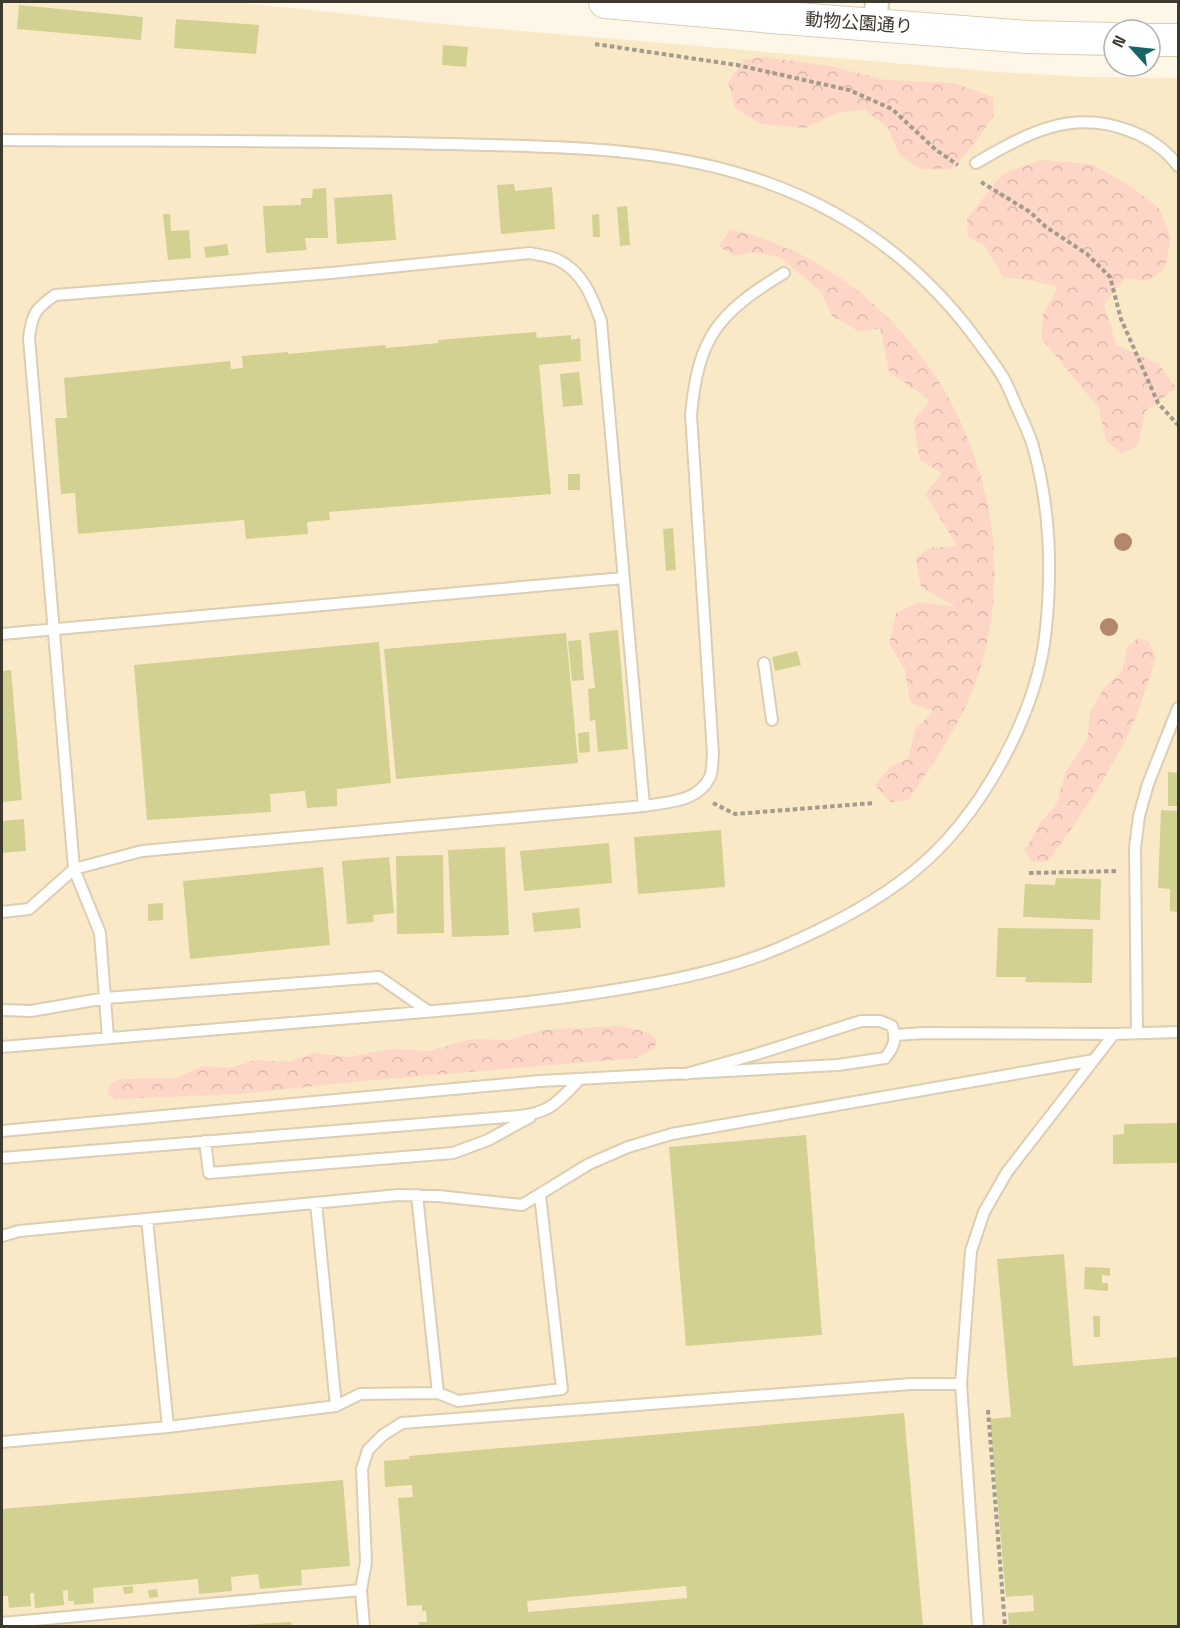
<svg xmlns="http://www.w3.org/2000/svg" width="1180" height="1628" font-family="'Space Grotesk','Noto Sans JP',sans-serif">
<defs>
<pattern id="forest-crowns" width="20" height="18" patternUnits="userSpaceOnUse" patternTransform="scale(1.5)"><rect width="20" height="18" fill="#fed6c7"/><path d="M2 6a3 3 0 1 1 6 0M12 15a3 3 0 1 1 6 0" fill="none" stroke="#dbb8ab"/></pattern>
</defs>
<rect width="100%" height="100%" fill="#fef6e6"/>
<path fill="#fae9c7" d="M2 2H234L442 24 997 72 1086 77 1178 78V1626H2Z"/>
<path fill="url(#forest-crowns)" d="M764 57 830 66 886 80 954 83 993 97V117L974 144 952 169H920L899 154 888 128 865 110 837 113 805 128 761 124 735 108 728 83 743 60Z
M1041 160 1092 164 1130 186 1159 208 1171 238 1165 268 1148 281 1125 278 1104 304 1116 345 1159 364 1176 388 1145 411 1138 445 1122 454 1106 441 1099 408 1041 338 1043 314 1058 287 1029 280 1003 277 984 245 968 237 967 219 1002 174Z
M730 229C914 272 1029 470 985 651 972 707 940 754 908 800L890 802 875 785 891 766 908 759 915 729 934 711 910 703 905 670 889 644 896 613 919 602 956 607 921 587 915 559 929 548 957 546 925 494 942 473 920 460 913 421 930 400 889 372 880 328 860 332 832 316 821 292 780 257 751 252 735 256 719 246Z
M1138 638 1149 642 1156 658C1148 681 1141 706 1131 728 1109 775 1079 819 1048 861L1031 862 1025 850 1040 823 1056 805 1066 771 1087 740 1090 713 1104 688 1122 672 1127 647Z
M620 1026 647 1032 657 1040 654 1049 636 1058 362 1081 239 1094 116 1099 107 1094 110 1084 119 1079 177 1078 201 1066 230 1068 255 1060 289 1062 314 1053 348 1057 391 1049 429 1051 471 1039 508 1040 542 1030Z"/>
<path fill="#d2d192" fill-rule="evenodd" d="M19 5 143 17 141 40 17 29Z
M176 19 259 25 256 54 174 48Z
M443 45 468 47 466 67 442 65Z
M514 184 515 191 552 187 555 229 501 234 497 185Z
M326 188 328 238H305L307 250 266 253 263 206 301 205V198H312L313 189Z
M392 194 396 240 337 244 334 198Z
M627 206 630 245 620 246 617 207Z
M163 214H170L171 231 189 230 191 258 168 260Z
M599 214 600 237H593L592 215Z
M227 244 229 255 206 258 204 247Z
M536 332 537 338 571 335V340L580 338 581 361 539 365 551 494 329 512 330 520 307 522 308 534 246 539 244 520 78 534 75 493 61 494 55 418H67L64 378 230 361 231 369 243 368 242 356 288 352V354L385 345 386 348 439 343 438 340Z
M579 372 583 405 563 407 560 374Z
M568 474H580V490H568Z
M673 528 676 570 666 571 663 529Z
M618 630 628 749 598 752 595 720 590 721 588 689 595 688 589 633Z
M566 633 578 763 396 779 384 649Z
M581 640 584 680 572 681 568 641Z
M379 642 391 783 337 789V806L307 808 305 791 270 794 271 812 147 820 134 665Z
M797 651 801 665 775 671 772 657Z
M11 670 22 800 2 802V671Z
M589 732 590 752 579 753 578 733Z
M1168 772 1178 773V806H1168Z
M1161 810 1178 811V912L1170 911V889L1158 888Z
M24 819 26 851 2 853V821Z
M721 830 725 887 638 894 634 837Z
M609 843 612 883 524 891 520 851Z
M505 847 509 935 452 937 448 850Z
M443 855 444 933 397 934 396 856Z
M389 857 394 913 373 915 374 922 347 924 342 861Z
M323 867 330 945 190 959 183 881Z
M1056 878 1101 879 1100 920 1023 917 1025 884 1055 885Z
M163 903V920L148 921V904Z
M579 908 581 928 534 932 532 913Z
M998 928 1093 929 1092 983 1025 982 1026 977H996Z
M1178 1123V1163L1113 1164V1135L1124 1134V1124Z
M806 1135 822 1335 686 1346 669 1147Z
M1064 1254 1073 1366 1178 1357V1626H1009L1008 1613 1034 1611 1033 1595 1006 1597 990 1419 1011 1417 997 1259Z
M1085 1267 1110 1268V1276L1102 1275V1283H1108V1291L1084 1289Z
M1093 1316H1100V1337H1094Z
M904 1413 923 1626H419V1622H427L426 1611H422V1605L407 1606 398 1498 413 1497 412 1485 385 1487 384 1461 410 1459 409 1456ZM686 1586 687 1598 528 1612 527 1601Z
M343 1480 350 1566 301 1570 302 1585 260 1589 258 1574 231 1577 232 1591 199 1594 198 1579 93 1588 94 1603 74 1605V1601H68V1590L63 1591 64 1605 35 1608 34 1593H30L31 1606 9 1608 8 1596H2V1509Z
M133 1586V1593L124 1594 123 1587Z
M157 1589 158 1597 149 1598 148 1590Z
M291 1622 292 1626H243V1625Z"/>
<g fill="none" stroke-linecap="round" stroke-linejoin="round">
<g stroke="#dbceb3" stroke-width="14">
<path id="lane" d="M2 140C152 141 302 140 453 144 550 147 653 146 747 176 844 206 923 264 982 347 989 357 998 368 1004 379 1010 390 1014 402 1020 414 1025 426 1031 437 1034 450 1050 508 1052 569 1046 628 1038 714 980 818 913 872 875 903 824 929 779 948 740 965 697 975 655 983 571 999 486 1007 400 1014 267 1025 134 1036 2 1047
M976 163C1026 134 1071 108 1130 131 1149 138 1166 150 1178 166
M2 634 623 578
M764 663 772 720
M2 912 29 909 74 869 142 851 644 806C668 802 698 802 710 777 713 770 712 761 713 754L691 415C698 337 718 313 784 273
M2 1010 31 1011 106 998 379 977 428 1011
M1137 1033 1135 848 1139 816 1148 784 1178 708
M895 1035 925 1033 1114 1034
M108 1038 100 933 74 869 29 338C32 314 35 309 55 295L331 273 530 253C539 255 550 256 558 260 583 272 592 297 601 321L644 806
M2 1131 540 1081 838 1065 885 1058C894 1047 897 1039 892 1026L880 1021H861L757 1054 686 1074
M205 1141 209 1173 453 1153 488 1140 530 1117
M2 1158 520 1116C552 1112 558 1101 580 1079
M417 1195 438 1393
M316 1203 336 1406
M147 1219 168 1427
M2 1236 19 1231 398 1195 438 1196 522 1205 589 1164 628 1147 672 1134 1094 1060
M2 1442 168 1427 336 1406 360 1394 438 1393 458 1401 562 1389 540 1195
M2 1623 361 1590
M364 1626 361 1590 366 1562 362 1469 368 1450 383 1435 402 1423 911 1384H961
M978 1626 961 1384 971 1251 984 1212 1007 1172 1114 1034 1178 1032"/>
</g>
<g stroke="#dbceb3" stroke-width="26">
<path id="street" d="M875 24 877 2"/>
</g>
<g stroke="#dbceb3" stroke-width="34">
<path id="secondary" d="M605 2 772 17 1027 37 1114 39
M1150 40H1178"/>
</g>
<path stroke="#a29b8e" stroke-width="4" stroke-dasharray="4.5 3" stroke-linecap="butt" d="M595 44 737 65 849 90 892 109 936 150 958 165
M981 182 1030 212 1046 227 1087 254 1110 277 1121 319 1158 403 1178 425
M713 803 735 814 874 803
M1029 873 1118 871
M988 1410 1005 1626"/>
<use href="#lane" stroke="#fff" stroke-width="10"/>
<use href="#street" stroke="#fff" stroke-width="22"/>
<use href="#secondary" stroke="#fff" stroke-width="32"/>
</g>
<g fill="#b3876c">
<circle cx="1123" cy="542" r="9"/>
<circle cx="1109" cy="627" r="9"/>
</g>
<g text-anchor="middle" stroke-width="5" stroke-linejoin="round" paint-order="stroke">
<g font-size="18" fill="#3e392e" stroke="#fff">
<text transform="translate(859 23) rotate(4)" y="6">動物公園通り</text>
</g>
</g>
<rect width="1180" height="1628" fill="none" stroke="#3e392e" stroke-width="6"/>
<g transform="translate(1132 48) rotate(297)"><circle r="28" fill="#ffffff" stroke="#b2b0ab" stroke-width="1.5"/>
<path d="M0-4.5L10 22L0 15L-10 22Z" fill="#176564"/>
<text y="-9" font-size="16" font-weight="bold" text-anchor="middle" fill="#3e392e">N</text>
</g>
</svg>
